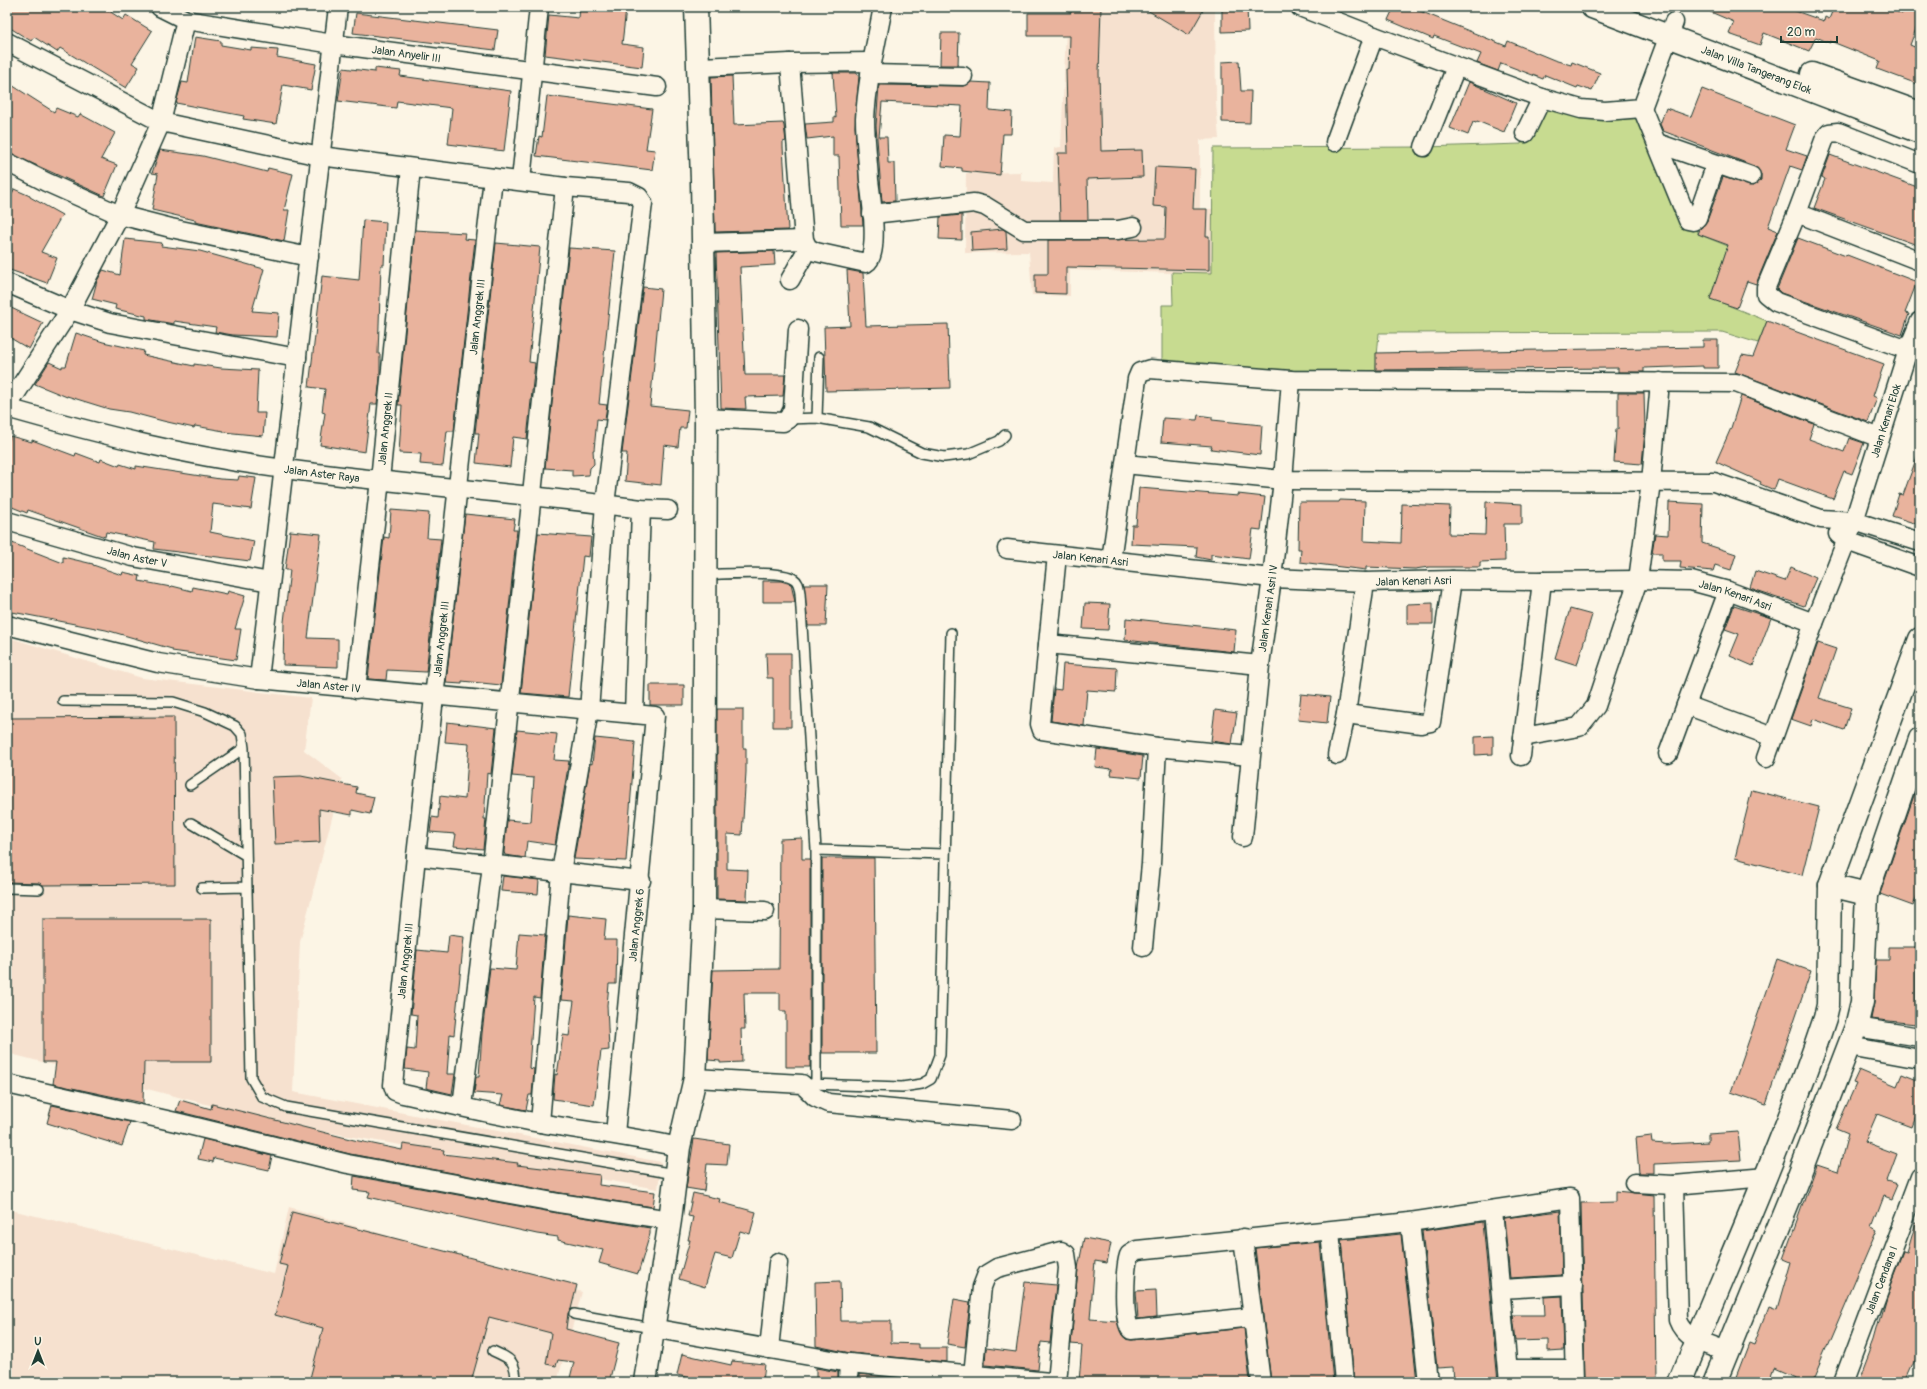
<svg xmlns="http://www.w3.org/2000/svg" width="1927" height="1389" font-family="Pangolin,sans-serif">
<rect width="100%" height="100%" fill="#fcf5e5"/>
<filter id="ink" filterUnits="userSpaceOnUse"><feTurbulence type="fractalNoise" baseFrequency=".025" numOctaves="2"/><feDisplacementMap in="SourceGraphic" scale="8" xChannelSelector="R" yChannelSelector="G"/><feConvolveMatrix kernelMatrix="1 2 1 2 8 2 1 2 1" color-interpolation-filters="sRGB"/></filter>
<g filter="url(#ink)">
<path fill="#f6e1cf" d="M1067 7H1215L1216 103 1219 139 1200 140V209H1212V274L1070 270V296L1032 295 1029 252 965 253 966 173 1021 172V181L1053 183 1054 148 1061 147Z
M7 637 142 678 311 698 304 750 342 779 300 942 293 1092 661 1162 658 1189 295 1127 7 1053Z
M289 1207 582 1292 557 1382H7V1209L274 1274Z"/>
<path fill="#c7db90" stroke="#738c62" d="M1542 98 1642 108 1697 218 1698 234 1728 246 1710 298 1767 321 1758 343 1722 332 1379 333 1375 380 1162 370V305H1173L1172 272 1212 273 1213 148 1424 147 1521 144Z"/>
<path fill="#e9b39d" stroke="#1f3d34" d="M7 7H103L123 20 126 15 152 31 132 63 139 67 126 88 60 48 57 52 34 37 31 41 7 26Z
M580 7 626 9 622 44 644 47 642 67 545 55 549 15 579 18Z
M1071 7H1101L1099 73 1101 151 1142 150 1143 177 1087 179 1088 220H1060L1058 153H1068L1066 69 1069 70 1070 36H1028V13H1071Z
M1142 7H1205L1189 35Z
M1222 7H1247L1248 31 1222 32Z
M1394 7H1410L1506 46 1508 41 1554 60 1571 65 1572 62 1600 73 1592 91 1578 86 1577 88 1545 75 1543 79 1501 63 1498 71 1477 63 1481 54 1434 36 1433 39 1388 20Z
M1699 7H1784L1824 21 1825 17 1829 19 1834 7H1887L1902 14 1905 7 1920 11V18L1910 45 1919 49 1915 59 1920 61V85L1877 69 1880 61 1830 41V43L1816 37 1809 51 1764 33 1760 45 1729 34 1734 22Z
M356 13 498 30 495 50 353 33Z
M941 33H959L958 65H940Z
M195 37 221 41V45L251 50V48L278 50 277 57 316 64 311 90 283 85 276 124 243 119 244 116 176 103 182 82 188 83Z
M1239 61 1241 91H1251L1250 123 1222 122V62Z
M343 68 375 72V68L401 71 400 76 511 91 504 151 448 144 452 108 397 101 396 108 338 101Z
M833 73H857V75H859L855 127 863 225H841L839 156H833V136L807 139 805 124 834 122V117L836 118Z
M732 76 734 125 783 123 784 126 786 141 783 142V147L788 230 715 232 711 77Z
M7 82 54 112 56 108 78 117 80 114 115 133 101 159 117 165 104 196 7 152Z
M971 82 990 83 989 110 1012 112 1011 134H1003L1000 175 962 171V168L942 166 944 135 960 136 962 106 882 102 879 137H887L888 163H894L895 201 882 202 876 126 879 85 963 86Z
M1469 82 1516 103 1504 132 1477 121 1476 123 1473 122 1468 135 1450 128Z
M1702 89 1795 125 1786 149 1807 156 1802 170 1790 166 1768 227 1778 231 1756 284 1747 281 1737 308 1710 299 1728 245 1698 234 1700 229 1707 221 1723 177 1753 186 1761 180V174L1754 166 1663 131 1660 124 1666 108 1691 117Z
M547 96 652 109 646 149 655 150 652 170 536 156 539 136 542 137Z
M160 150 203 156 267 172 268 168 293 174 284 210H289L284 241 195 222V220L152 210 158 174 152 173Z
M1830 155 1920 188V246L1814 208 1825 179 1822 177Z
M1155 167 1195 169 1193 209H1207L1206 236H1209V270L1066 267V294L1035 293V274H1048V240L1165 239 1166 207 1153 206Z
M14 189 30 196V197L62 215 41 252 57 258 47 283 7 269V206Z
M962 215V240L939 239 940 217Z
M363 220 386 222 384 265H381L378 354H380V378L377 404H371L365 452 320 445 325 413 322 412 325 389 309 387 322 276 359 280Z
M1003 229 1006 231 1007 249 972 251 971 232Z
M415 230 465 233 464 239 475 240 454 431H447L443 466 420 464 421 454 399 453 402 405H398Z
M1798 238 1846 256 1847 255 1917 282 1905 313 1909 314 1902 335 1781 293 1777 289Z
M125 239 162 243 161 246 200 251 264 269 252 311 279 313 277 337 233 335 215 332 216 327 174 321V324L146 319V316L115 309 116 305 92 299 97 281 103 270 120 275Z
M496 243 540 247 529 362 535 363 527 439 513 437 510 467 476 463 479 433H475Z
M569 248 615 251 599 404 607 405 605 420 597 419 594 450H593L594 464 590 468 589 475 572 476V470L545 468Z
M774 251 775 265 740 267 745 375H785L783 396 745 397 746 409 721 408 716 253Z
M847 270 863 273 866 326 948 324 950 388 826 391 824 327 850 326Z
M643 287 661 289 650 406 688 410 686 428H680L678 447 664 445 661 485 625 481 627 453H622Z
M7 306 43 323 29 349 7 336Z
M1767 321 1884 364 1873 396 1877 398 1868 422 1735 372 1742 355 1753 357Z
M76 333 103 342 144 351 143 355 194 366V364L221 368 258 370 256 413H265L263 436 224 432V431L195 426 194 428 163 421 129 412 109 409 67 396V397L35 384 49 362 62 368V366H66Z
M1703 340H1718V368H1703V366L1644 368V372H1618V368L1376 370V353L1703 347Z
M1618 393H1644L1645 431 1642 464 1614 462 1616 429H1618Z
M1741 396 1814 424 1809 439 1844 452 1849 438 1864 443 1852 474 1844 471 1833 499 1778 479 1774 490 1760 484 1761 482 1716 462 1731 428Z
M1198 415 1212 417V420L1262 425 1260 455 1211 449 1212 446 1161 442 1163 418 1197 420Z
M10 436 32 442V440L75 456 76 453 100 462 101 459 119 466 120 464 136 469V466L220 479 238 480 239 476 256 478 251 509 213 504 210 532 254 541 250 561 154 549 155 542 106 532 105 537 28 510 27 513 7 505V446Z
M1918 454H1920V525L1892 516 1899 494 1903 495Z
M1139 488 1238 496V494L1265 497 1261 530 1253 529 1249 559 1211 554V560L1196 557 1197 547 1131 544 1132 525H1136Z
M1340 500 1365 501 1364 541 1401 543 1402 504 1450 506 1449 534 1485 535 1486 502 1522 504V524H1504L1505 561 1480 562V567H1429L1415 569 1366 567V570L1300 562 1301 549H1298L1299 502H1339Z
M1669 502 1703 504 1702 543 1736 554 1731 570 1715 565 1713 571 1680 568 1681 561H1662V553H1652L1655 534 1668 535Z
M391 510 429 513 427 538 441 539 426 672 387 670 386 680 368 679 384 537 389 538Z
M465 514 515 519 513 530H517L501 685 462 681V684L446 683Z
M290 531 321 534 308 638 338 639V667L283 665 284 622 290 570H285Z
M538 533 591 537 589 557 583 556 568 697 521 693Z
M7 541 63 563V557L93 564V565L122 575 123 572 140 576 139 581 171 587 172 586 192 591 193 587 227 594 228 591 245 596 235 629H241L236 660 172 651V649L106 630 7 611Z
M1791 567 1816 578 1804 606 1750 588 1755 571 1785 581Z
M763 581H781L791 584 795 602H763Z
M804 584H828L826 626H808Z
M1085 603 1110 604 1108 630 1083 629Z
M1433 603V624H1407V604Z
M1734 606 1771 618 1753 666 1730 656 1739 634 1725 629Z
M1570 609 1592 615 1577 665 1555 658Z
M1126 618 1236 630 1234 652 1125 640Z
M1818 643 1836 649 1819 698 1851 708 1844 730 1813 719 1811 726 1791 719Z
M766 653H791V727H773V678H767Z
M1063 664 1117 668 1116 692 1087 690 1084 726 1051 721 1054 689 1061 690Z
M650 685H684V705H650Z
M1301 694 1330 697 1327 723 1298 720Z
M717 709H743V748H746V772L742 835 727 834V869L748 870 747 900 717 899Z
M1215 710 1237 713 1232 744 1211 741Z
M174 717 175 884 43 885 39 883 7 882V718Z
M447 722 496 728 491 774 487 773 484 819H486L483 849 454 846 456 834 430 832 432 817 438 818 440 796 465 799 469 744 445 742Z
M517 730 557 734 554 760 569 761 555 845 527 841 525 858 505 855 504 852 507 820 531 822 534 778 512 776Z
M1493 736V754L1475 755V737Z
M595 738 635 742 626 861 574 859 590 763 592 764Z
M1097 749 1143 756 1141 778 1111 775 1112 769 1095 767Z
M301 776 357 787 356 793 374 797 370 814 352 810V815L319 809 320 842 275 844 272 777Z
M1918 784 1920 785V889L1913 906 1880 894Z
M1752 790 1819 807 1802 875 1735 858Z
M802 838V859H810V1067H786V1011H780V993H744L745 1029H741L742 1062 720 1063V1061L708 1060 713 970 779 969 780 839Z
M822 858H874L876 1053H822Z
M503 876 539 880 538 894 501 891Z
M568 915 606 919 604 940H617L616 984H609L607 1005 609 1050 601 1051 594 1105 553 1099 555 1074 557 1075 563 1035 569 1036 574 1001 561 1000Z
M43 919H211V1062H144L143 1103 53 1084 56 1062H43Z
M519 933 545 935 540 998 534 997 529 1068 534 1069 532 1095H529L526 1110 500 1105 503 1095 474 1093 476 1077H479L482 1033 490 968 516 970Z
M449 935 464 937 454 1035 450 1034 447 1074H455L452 1094 426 1088 428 1072 405 1069 407 1049 415 1050 417 1015 411 1014 417 950 447 953Z
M1889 947H1916V1024L1871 1019 1874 1003 1876 960H1889Z
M1777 959 1811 971 1766 1104 1731 1092Z
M1859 1070 1897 1086 1902 1074 1920 1081V1106L1912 1127 1877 1114 1865 1142 1897 1154 1887 1181 1898 1184 1892 1198 1884 1195 1872 1227 1877 1230 1812 1382H1806L1774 1368 1769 1382H1734L1749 1343 1754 1345 1768 1308 1776 1311 1790 1262 1783 1259 1817 1165 1838 1172 1848 1134 1836 1129 1856 1084 1853 1083Z
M180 1100 211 1109 212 1104 354 1140 402 1150 403 1144 444 1150 443 1154 518 1163 517 1165 600 1175 599 1185 655 1192 653 1207 561 1193 350 1154 176 1111Z
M52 1105 130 1122 122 1146 47 1123Z
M1738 1132 1741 1160 1654 1164V1173H1639L1636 1138 1651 1136 1652 1143 1666 1144 1708 1142V1134Z
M203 1139 272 1156 269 1170 214 1158 213 1162 198 1159Z
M694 1139 729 1144 727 1165 707 1164 704 1191 686 1188Z
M354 1176 557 1213 650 1228V1234L638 1274 599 1263 603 1250 558 1240V1237L537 1234 368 1197 370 1192 353 1190Z
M1616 1191 1654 1195 1656 1382H1585L1581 1203 1616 1202Z
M693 1193 720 1199 719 1202 756 1212 750 1234 740 1231 732 1258 715 1254 705 1287 679 1279 690 1240H688L693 1217 688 1216Z
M1560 1211 1562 1275 1510 1278 1504 1218Z
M292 1212 577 1285 571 1309 568 1313 566 1329 619 1343 609 1382H584L570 1378 574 1362 558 1360 556 1366 546 1364 551 1333 489 1317 471 1382H309L323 1328 275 1315 288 1266 279 1264Z
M1483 1222 1498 1382H1454L1453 1367 1437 1368 1422 1231Z
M1916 1222 1920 1223V1351L1906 1382H1858L1874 1340 1886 1296 1903 1252 1907 1253Z
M1401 1234 1417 1382H1354L1341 1240Z
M1084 1238 1111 1243 1107 1263 1095 1261 1090 1319 1117 1321 1122 1335 1126 1339 1132 1340 1244 1328 1250 1382H1079L1082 1345 1071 1344 1078 1268Z
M1320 1242 1333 1382H1271L1255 1248Z
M840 1281 841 1321H891V1343L919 1344V1348H947V1362L850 1353 816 1346 815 1282Z
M1025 1282 1056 1285 1050 1343 1041 1342 1038 1370 985 1365 986 1348 1016 1352Z
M1156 1290 1157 1317 1138 1319 1136 1291Z
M1562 1296 1564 1350 1548 1351V1340L1516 1341 1513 1315H1545L1544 1297Z
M954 1299 970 1302 965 1347 947 1344Z
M682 1354 731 1365 732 1361 765 1364 763 1382H708L677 1375Z
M816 1368 838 1372V1382H816Z
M859 1374 938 1382H859Z"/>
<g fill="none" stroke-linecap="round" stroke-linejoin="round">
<g stroke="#1f3d34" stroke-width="12">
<path id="lane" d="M817 418 819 357
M788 419 817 418 869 427 922 453 944 457 968 454 999 441 1005 435
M705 575C723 574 782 570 794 579 799 582 799 588 800 593L816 850V1084
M63 701 173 702 205 712 235 726 242 734 244 748 251 1078 262 1097 286 1107 675 1174
M190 785 244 748
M191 823 245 855
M816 850 944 854
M7 888 39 889
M202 888 246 887
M811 1084 902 1087 922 1084 931 1079 940 1055 951 633
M574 1314 652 1328
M493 1351C511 1359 516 1361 516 1382"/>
</g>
<g stroke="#1f3d34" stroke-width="21">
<g id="street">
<path id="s1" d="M160 7 186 20 333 44 657 87"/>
<path d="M1300 7 1374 36 1542 98 1581 109 1605 111 1642 108 1674 22"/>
<path d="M7 42 161 122 320 156 565 187 629 192 639 197 643 203 605 504 589 710 561 872 540 1123"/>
<path d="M790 63 804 240 808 248 816 252 866 263C880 256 871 195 869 180 868 160 865 139 865 119 867 81 876 44 883 7"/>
<path d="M699 67 790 63 871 62"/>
<path d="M870 74 963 76"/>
<path d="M1642 108 1688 220 1693 221 1697 218 1716 164"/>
<path d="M1525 133 1542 98"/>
<path d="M1335 142 1374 36"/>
<path d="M1657 143 1751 176"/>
<path d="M1424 147 1456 67"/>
<path d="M7 162 46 182 120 215 171 228 309 257"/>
<path d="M493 178 416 856 393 1085 395 1091 403 1094C449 1104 494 1115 540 1123 587 1131 633 1137 679 1147"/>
<path d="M521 180 539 7"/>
<path d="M1797 213 1920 261"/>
<path d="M872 214 974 203 985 206 1024 230H1118L1133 227"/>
<path d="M703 243 804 240"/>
<path d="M790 280 808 248"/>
<path d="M7 283 70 310 110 323 297 358"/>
<path d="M1908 350 1776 302 1766 294V287L1797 213 1825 138 1829 133 1838 132 1920 164"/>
<path d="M7 407 70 310 120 215 161 122 186 20"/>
<path id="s2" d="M7 408C98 434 190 457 285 469 403 485 523 493 641 509L668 510"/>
<path d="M706 418 783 422 788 419 793 409 798 329"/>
<path d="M1125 464 1283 480 1714 482 1821 519 1854 521 1920 542"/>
<path id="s3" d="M7 521 133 557 270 582"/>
<path d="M1838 534 1847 541 1920 567"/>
<path id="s4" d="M1007 549 1272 578 1365 582 1452 580 1542 581 1638 580 1691 581 1728 591 1814 623"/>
<path d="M1057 555 1040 724 1042 730 1157 747 1250 756"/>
<path d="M1111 560 1137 379 1140 372 1150 369 1291 380 1736 383 1880 438"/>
<path id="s5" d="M7 625 158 663 259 679 655 716 615 1134"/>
<path d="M1048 644 1260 665"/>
<path d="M259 679 338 7"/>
<path id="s6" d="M356 689 380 480 411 168"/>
<path d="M1686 705 1773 737"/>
<path d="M634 714 641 509"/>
<path d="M1346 714 1421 724 1431 722 1452 580"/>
<path d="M1523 737 1579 727 1596 706 1638 580 1651 482 1660 382"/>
<path d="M1668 754 1728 591"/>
<path d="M1337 755 1346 714 1365 582"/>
<path d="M1521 756 1542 581"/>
<path id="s7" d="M1766 758 1814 623 1854 521 1908 350 1920 321"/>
<path id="s8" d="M1243 837 1260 665 1272 578 1283 480 1291 380"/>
<path d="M416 856 641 881"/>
<path d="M704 909 765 911"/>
<path d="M1143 947 1151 864 1157 747"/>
<path d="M1856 1027 1920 1037"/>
<path d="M1849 1046 1920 1059"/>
<path d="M695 1078 802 1084 815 1097 828 1103 1012 1120"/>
<path d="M7 1084 180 1123 348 1164 559 1203 670 1220"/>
<path d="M462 1106 492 865 565 187"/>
<path d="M1634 1183 1674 1185 1766 1177"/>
<path d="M1674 1185 1678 1320C1685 1340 1709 1345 1727 1352"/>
<path d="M1493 1211 1509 1382"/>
<path d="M1410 1222 1428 1382"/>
<path d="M1330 1231 1344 1382"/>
<path d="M1243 1238 1261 1382"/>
<path d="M1501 1289 1573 1285"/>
<path d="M1252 1317 1131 1330C1122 1321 1125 1267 1129 1255L1137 1250 1410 1222 1570 1198 1575 1382"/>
<path d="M652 1328 849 1363 1050 1382"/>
<path d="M769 1349 778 1263"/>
<path d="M1508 1369H1574"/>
<path d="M973 1375 982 1287 987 1274 997 1268 1061 1251 1066 1254 1068 1268 1057 1382"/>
<path d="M848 1382 849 1363"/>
<path id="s9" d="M1843 1382 1920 1177"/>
</g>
</g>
<g stroke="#1f3d34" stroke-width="25">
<g id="secondary">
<path id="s10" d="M1592 7 1920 132"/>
<path d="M1812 74 1920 113"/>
<path d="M1830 885 1867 894"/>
<path d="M645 1382 670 1220 679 1147 695 1078 704 909 706 418 702 180 696 7"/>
<path d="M1680 1382C1729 1261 1784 1142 1825 1018L1828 1005 1830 885 1920 639"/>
<path d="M1715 1382 1789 1201 1856 1027 1862 1002 1867 894 1920 739"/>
</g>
</g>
<use href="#lane" stroke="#fcf5e5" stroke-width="9"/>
<use href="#street" stroke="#fcf5e5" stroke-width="18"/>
<use href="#secondary" stroke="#fcf5e5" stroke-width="22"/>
</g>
</g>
<g text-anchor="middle" stroke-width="3.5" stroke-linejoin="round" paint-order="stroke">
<g font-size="11" fill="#1f3d34" stroke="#fcf5e5">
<text dy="4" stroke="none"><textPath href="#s1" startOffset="252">Jalan Anyelir III</textPath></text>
<text dy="4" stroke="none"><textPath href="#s10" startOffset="176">Jalan Villa Tangerang Elok</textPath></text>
<text transform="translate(477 317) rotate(-84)" y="4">Jalan Anggrek III</text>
<text dy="4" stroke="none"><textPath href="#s7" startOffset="358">Jalan Kenari Elok</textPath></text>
<text dy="4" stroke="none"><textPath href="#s6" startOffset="262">Jalan Anggrek II</textPath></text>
<text dy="4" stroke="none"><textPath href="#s2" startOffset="322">Jalan Aster Raya</textPath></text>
<text dy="4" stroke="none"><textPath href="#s3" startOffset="135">Jalan Aster V</textPath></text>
<text dy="4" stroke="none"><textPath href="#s4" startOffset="84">Jalan Kenari Asri</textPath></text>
<text dy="4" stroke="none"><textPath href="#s4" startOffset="408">Jalan Kenari Asri</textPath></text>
<text dy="4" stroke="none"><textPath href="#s4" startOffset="732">Jalan Kenari Asri</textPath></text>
<text dy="4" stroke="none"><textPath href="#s8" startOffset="230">Jalan Kenari Asri IV</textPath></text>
<text transform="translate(441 639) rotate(-84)" y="4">Jalan Anggrek III</text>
<text dy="4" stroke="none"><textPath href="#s5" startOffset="328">Jalan Aster IV</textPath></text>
<text transform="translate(636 925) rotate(-84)" y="4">Jalan Anggrek 6</text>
<text transform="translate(405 961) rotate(-84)" y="4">Jalan Anggrek III</text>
<text dy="4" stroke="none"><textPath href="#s9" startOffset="109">Jalan Cendana I</textPath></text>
</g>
</g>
<rect width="1927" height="1389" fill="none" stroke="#fcf5e5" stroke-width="24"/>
<rect x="12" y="12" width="1903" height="1365" fill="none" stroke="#1f3d34" stroke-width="1.5" filter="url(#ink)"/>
<g transform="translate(38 1351)" stroke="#fcf5e5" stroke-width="3" paint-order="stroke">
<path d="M0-3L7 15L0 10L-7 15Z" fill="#1f3d34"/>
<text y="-6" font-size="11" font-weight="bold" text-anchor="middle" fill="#1f3d34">U</text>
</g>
<path d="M1781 36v6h56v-6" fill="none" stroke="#1f3d34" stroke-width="2"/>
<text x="1787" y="36" font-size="12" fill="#1f3d34" stroke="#fcf5e5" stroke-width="3" paint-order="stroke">20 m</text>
</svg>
